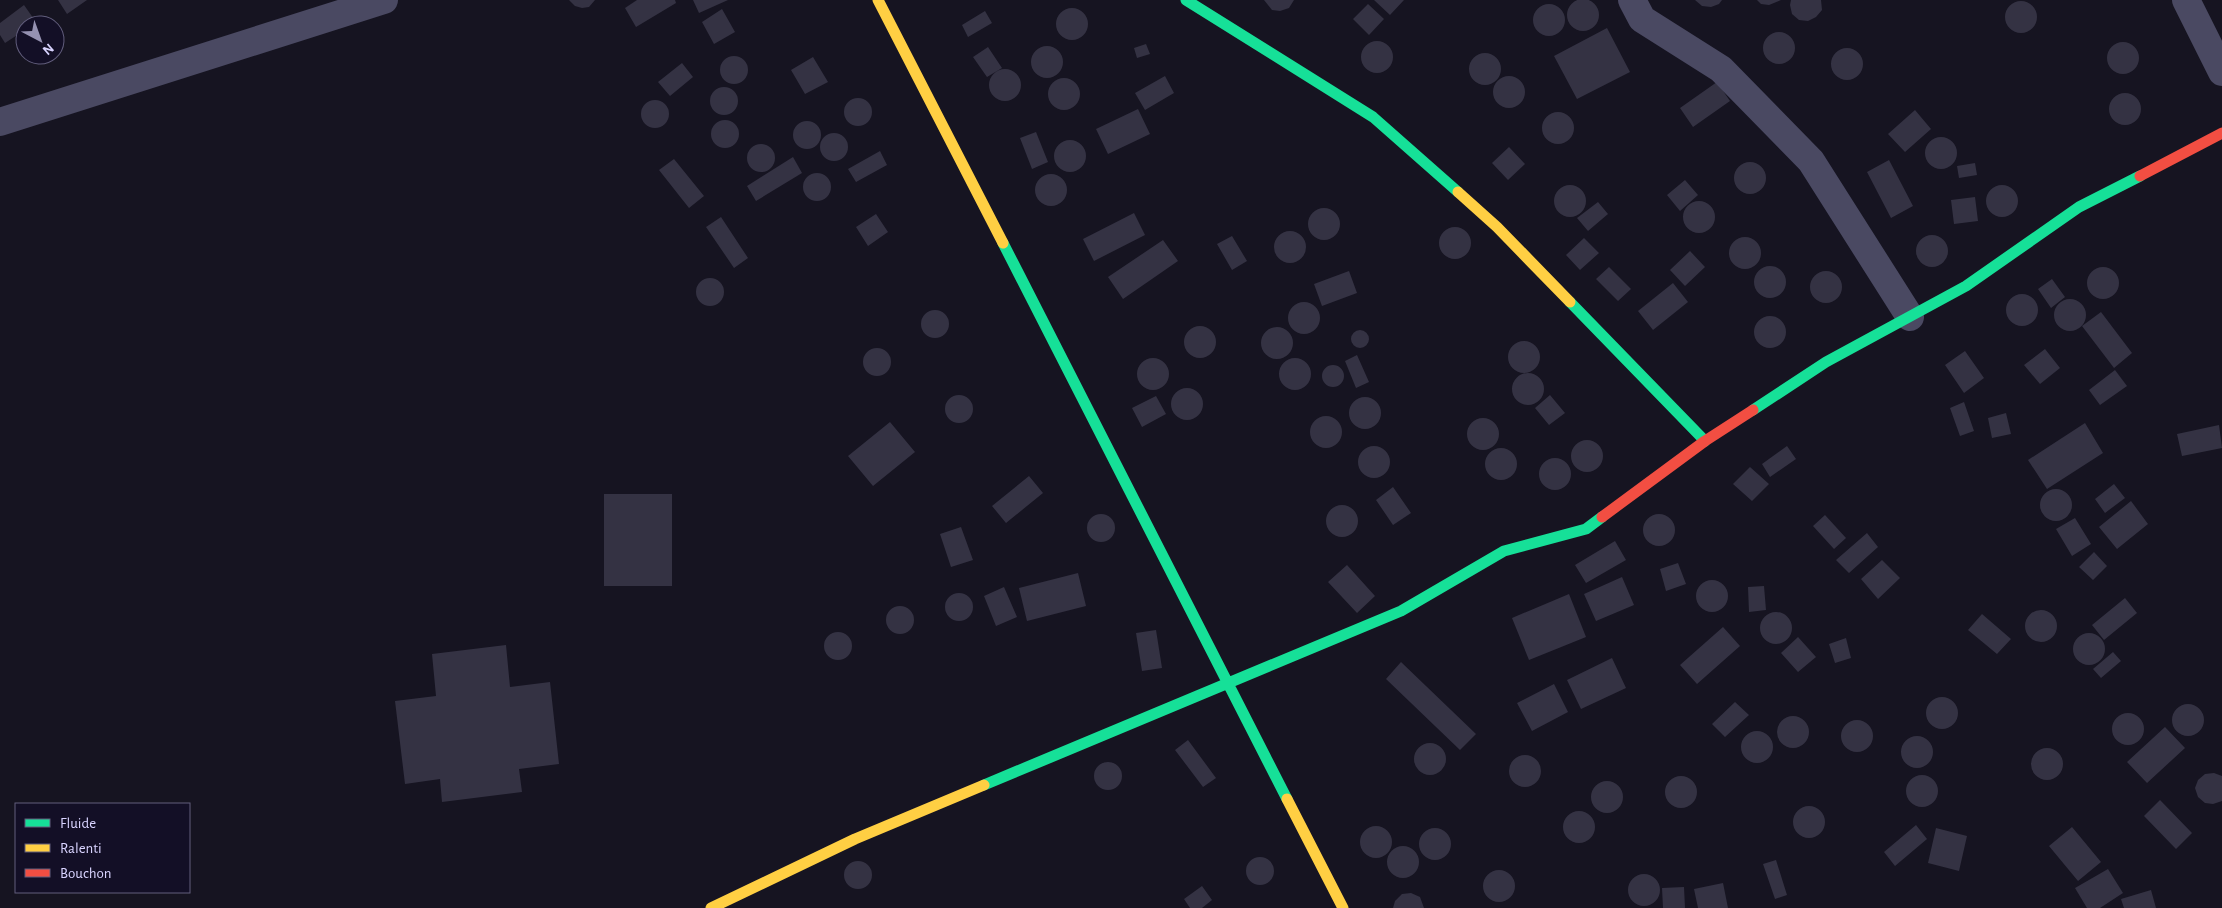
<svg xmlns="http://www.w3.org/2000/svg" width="2222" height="908" font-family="'Alegreya Sans',sans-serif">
<rect width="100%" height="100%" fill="#161421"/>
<path fill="#343243" d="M1567 15a16 16 0 1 1 32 0a16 16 0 1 1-32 0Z
M58 0H87L67 14Z
M569 0H595L589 7 582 8 575 6Z
M637 0H675L676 3 636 27 625 8Z
M693 0H728L699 13Z
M1264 0H1294L1289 8 1280 11 1272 10Z
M1374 0H1404L1390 15Z
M1695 0H1722L1719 4 1711 7 1702 6Z
M1757 0H1781L1769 5 1761 4Z
M1791 0H1821L1822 10 1816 17 1808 21 1799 20 1792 14 1790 5Z
M2005 17a16 16 0 1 1 32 0a16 16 0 1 1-32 0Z
M1368 4 1384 19 1369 35 1353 19Z
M1533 20a16 16 0 1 1 32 0a16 16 0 1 1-32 0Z
M24 5 36 22 25 25V30L5 43 0 35V23Z
M1056 24a16 16 0 1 1 32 0a16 16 0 1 1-32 0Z
M722 9 735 32 714 44 702 22Z
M985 11 992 23 968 37 962 25Z
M1607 28 1630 72 1577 99 1554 56Z
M1763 48a16 16 0 1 1 32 0a16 16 0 1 1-32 0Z
M1361 57a16 16 0 1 1 32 0a16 16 0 1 1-32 0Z
M2107 58a16 16 0 1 1 32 0a16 16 0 1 1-32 0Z
M1146 44 1150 54 1137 58 1134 48Z
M1031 62a16 16 0 1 1 32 0a16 16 0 1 1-32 0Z
M988 47 1002 68 987 77 973 57Z
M1831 64a16 16 0 1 1 32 0a16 16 0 1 1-32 0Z
M1469 69a16 16 0 1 1 32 0a16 16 0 1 1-32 0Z
M720 70a14 14 0 1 1 28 0a14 14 0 1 1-28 0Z
M813 57 828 82 805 94 791 70Z
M682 63 693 77 670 96 658 82Z
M989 85a16 16 0 1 1 32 0a16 16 0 1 1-32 0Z
M1165 76 1174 93 1145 110 1135 93Z
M1493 92a16 16 0 1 1 32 0a16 16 0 1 1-32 0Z
M1048 94a16 16 0 1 1 32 0a16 16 0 1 1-32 0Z
M1717 82 1730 101 1693 127 1680 108Z
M710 101a14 14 0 1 1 28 0a14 14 0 1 1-28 0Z
M2109 109a16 16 0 1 1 32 0a16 16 0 1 1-32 0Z
M844 112a14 14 0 1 1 28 0a14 14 0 1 1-28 0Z
M641 114a14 14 0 1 1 28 0a14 14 0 1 1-28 0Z
M1138 109 1150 134 1108 154 1096 129Z
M1915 110 1931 129 1905 152 1888 134Z
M1542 128a16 16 0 1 1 32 0a16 16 0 1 1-32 0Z
M711 134a14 14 0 1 1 28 0a14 14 0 1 1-28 0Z
M793 135a14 14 0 1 1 28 0a14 14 0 1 1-28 0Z
M1036 132 1048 162 1032 169 1020 138Z
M820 147a14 14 0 1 1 28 0a14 14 0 1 1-28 0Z
M1925 153a16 16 0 1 1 32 0a16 16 0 1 1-32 0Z
M1054 156a16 16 0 1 1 32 0a16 16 0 1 1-32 0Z
M747 158a14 14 0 1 1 28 0a14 14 0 1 1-28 0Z
M1509 147 1525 164 1508 180 1492 163Z
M880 151 887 165 856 182 848 169Z
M793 157 802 173 756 201 747 186Z
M674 159 704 196 689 208 659 170Z
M1889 160 1913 206 1891 218 1867 172Z
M1734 178a16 16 0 1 1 32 0a16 16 0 1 1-32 0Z
M1975 163 1977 175 1959 178 1957 166Z
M803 187a14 14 0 1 1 28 0a14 14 0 1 1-28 0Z
M1035 190a16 16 0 1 1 32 0a16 16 0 1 1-32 0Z
M1685 180 1698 195 1680 211 1667 195Z
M1554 201a16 16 0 1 1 32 0a16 16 0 1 1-32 0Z
M1986 201a16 16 0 1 1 32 0a16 16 0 1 1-32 0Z
M1975 197 1978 221 1954 224 1951 200Z
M1683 217a16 16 0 1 1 32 0a16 16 0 1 1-32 0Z
M1598 202 1608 214 1588 231 1577 218Z
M1308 224a16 16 0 1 1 32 0a16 16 0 1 1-32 0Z
M1134 213 1145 235 1094 261 1083 239Z
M876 214 888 232 868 246 856 227Z
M721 217 748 258 734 268 706 227Z
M1439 243a16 16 0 1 1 32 0a16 16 0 1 1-32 0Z
M1274 247a16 16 0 1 1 32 0a16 16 0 1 1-32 0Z
M1916 251a16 16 0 1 1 32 0a16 16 0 1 1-32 0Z
M1232 236 1247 261 1232 270 1217 244Z
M1729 253a16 16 0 1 1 32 0a16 16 0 1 1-32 0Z
M1584 238 1599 253 1580 270 1566 255Z
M1163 240 1178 261 1123 299 1108 277Z
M1690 251 1705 267 1685 286 1670 270Z
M1754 282a16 16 0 1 1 32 0a16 16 0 1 1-32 0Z
M1609 267 1631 289 1618 301 1596 279Z
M2087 283a16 16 0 1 1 32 0a16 16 0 1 1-32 0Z
M1349 271 1357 293 1322 306 1314 284Z
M1810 287a16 16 0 1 1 32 0a16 16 0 1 1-32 0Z
M696 292a14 14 0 1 1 28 0a14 14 0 1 1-28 0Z
M2052 279 2065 297 2051 308 2038 289Z
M1673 283 1688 302 1653 330 1638 311Z
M2006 310a16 16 0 1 1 32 0a16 16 0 1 1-32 0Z
M2054 315a16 16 0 1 1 32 0a16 16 0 1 1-32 0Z
M1288 318a16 16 0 1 1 32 0a16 16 0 1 1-32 0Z
M921 324a14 14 0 1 1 28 0a14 14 0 1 1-28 0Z
M2101 312 2132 353 2114 368 2082 326Z
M1754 332a16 16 0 1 1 32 0a16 16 0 1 1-32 0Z
M1184 342a16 16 0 1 1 32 0a16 16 0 1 1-32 0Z
M1261 343a16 16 0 1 1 32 0a16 16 0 1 1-32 0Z
M1351 339a9 9 0 1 1 18 0a9 9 0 1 1-18 0Z
M1508 357a16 16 0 1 1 32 0a16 16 0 1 1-32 0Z
M863 362a14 14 0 1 1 28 0a14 14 0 1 1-28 0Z
M2045 349 2060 368 2040 384 2024 365Z
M1965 351 1984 378 1964 393 1945 365Z
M1357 355 1369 382 1356 388 1345 361Z
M1137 374a16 16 0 1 1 32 0a16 16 0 1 1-32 0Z
M1279 374a16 16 0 1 1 32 0a16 16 0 1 1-32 0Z
M1322 376a11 11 0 1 1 22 0a11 11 0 1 1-22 0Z
M2115 370 2127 386 2100 405 2089 390Z
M1512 389a16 16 0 1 1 32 0a16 16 0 1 1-32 0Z
M1171 404a16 16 0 1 1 32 0a16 16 0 1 1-32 0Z
M1550 395 1565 413 1549 425 1535 408Z
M945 409a14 14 0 1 1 28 0a14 14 0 1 1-28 0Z
M1156 396 1166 414 1142 427 1132 408Z
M1349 413a16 16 0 1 1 32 0a16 16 0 1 1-32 0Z
M1964 402 1974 431 1960 436 1950 408Z
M2006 413 2011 434 1992 438 1988 418Z
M1310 432a16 16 0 1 1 32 0a16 16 0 1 1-32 0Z
M1467 434a16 16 0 1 1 32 0a16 16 0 1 1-32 0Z
M890 422 915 452 873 486 848 456Z
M2085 423 2103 453 2047 489 2028 460Z
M2219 425 2222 448 2182 456 2177 434Z
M1571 456a16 16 0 1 1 32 0a16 16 0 1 1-32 0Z
M1787 446 1796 459 1770 477 1762 464Z
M1358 462a16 16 0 1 1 32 0a16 16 0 1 1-32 0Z
M1485 464a16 16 0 1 1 32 0a16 16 0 1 1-32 0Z
M1539 474a16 16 0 1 1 32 0a16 16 0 1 1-32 0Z
M1750 467 1769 484 1752 501 1733 484Z
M1029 476 1043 493 1006 523 992 506Z
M2114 484 2125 498 2105 513 2095 499Z
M1393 487 1411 513 1393 525 1376 500Z
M2040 505a16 16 0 1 1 32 0a16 16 0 1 1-32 0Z
M604 494H672V586H604Z
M2131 501 2148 524 2117 549 2099 527Z
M1326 521a16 16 0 1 1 32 0a16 16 0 1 1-32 0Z
M1087 528a14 14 0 1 1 28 0a14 14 0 1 1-28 0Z
M1643 530a16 16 0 1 1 32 0a16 16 0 1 1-32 0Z
M1825 515 1846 538 1834 549 1813 526Z
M2075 518 2091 544 2072 556 2056 529Z
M961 527 973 560 951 567 940 534Z
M1867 533 1878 547 1849 573 1836 560Z
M1615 541 1626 560 1586 583 1575 565Z
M2094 552 2107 566 2093 580 2079 567Z
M1882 560 1900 578 1878 599 1861 579Z
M1678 563 1686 584 1666 591 1660 569Z
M1347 565 1375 596 1357 613 1328 582Z
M1078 573 1086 606 1027 621 1019 588Z
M1622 577 1634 605 1596 621 1584 594Z
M1696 596a16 16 0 1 1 32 0a16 16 0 1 1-32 0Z
M1764 586 1766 610 1749 612 1748 587Z
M1004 587 1017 617 996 626 984 596Z
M945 607a14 14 0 1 1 28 0a14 14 0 1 1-28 0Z
M1569 594 1586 637 1529 660 1512 618Z
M2125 598 2137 613 2104 640 2092 625Z
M886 620a14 14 0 1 1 28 0a14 14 0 1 1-28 0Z
M2025 626a16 16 0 1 1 32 0a16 16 0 1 1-32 0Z
M1760 628a16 16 0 1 1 32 0a16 16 0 1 1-32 0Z
M1982 614 2011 639 1997 654 1968 630Z
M1723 627 1740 646 1697 684 1680 665Z
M1156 630 1162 668 1142 671 1136 633Z
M824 646a14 14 0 1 1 28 0a14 14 0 1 1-28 0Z
M2073 649a16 16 0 1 1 32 0a16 16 0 1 1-32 0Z
M1798 637 1816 657 1798 672 1781 653Z
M1846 638 1851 658 1835 663 1829 644Z
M506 645 510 687 550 682 559 764 519 769 522 792 442 802 440 779 405 784 395 701 436 696 432 654Z
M2113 652 2121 661 2101 678 2093 669Z
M1612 658 1626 688 1581 709 1567 680Z
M1401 662 1476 734 1460 750 1386 679Z
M1554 684 1568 712 1532 731 1517 703Z
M1926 713a16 16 0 1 1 32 0a16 16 0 1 1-32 0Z
M1735 702 1749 715 1725 737 1712 724Z
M2172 720a16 16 0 1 1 32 0a16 16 0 1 1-32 0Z
M2112 729a16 16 0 1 1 32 0a16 16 0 1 1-32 0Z
M1777 732a16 16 0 1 1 32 0a16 16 0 1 1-32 0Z
M1841 736a16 16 0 1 1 32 0a16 16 0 1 1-32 0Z
M2165 727 2185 748 2147 783 2127 762Z
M1741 747a16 16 0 1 1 32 0a16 16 0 1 1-32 0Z
M1901 752a16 16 0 1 1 32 0a16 16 0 1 1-32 0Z
M1188 740 1216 778 1203 787 1175 750Z
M1414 759a16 16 0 1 1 32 0a16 16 0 1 1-32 0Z
M2031 764a16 16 0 1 1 32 0a16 16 0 1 1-32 0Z
M1509 771a16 16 0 1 1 32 0a16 16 0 1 1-32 0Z
M1094 776a14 14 0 1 1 28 0a14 14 0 1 1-28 0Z
M2214 773 2222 776V801L2213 804 2205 803 2198 797 2195 788 2198 780 2205 774Z
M1906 791a16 16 0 1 1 32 0a16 16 0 1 1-32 0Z
M1665 792a16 16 0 1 1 32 0a16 16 0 1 1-32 0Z
M1591 797a16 16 0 1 1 32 0a16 16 0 1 1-32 0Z
M2160 800 2192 833 2176 849 2144 816Z
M1793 822a16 16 0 1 1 32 0a16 16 0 1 1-32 0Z
M1563 827a16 16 0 1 1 32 0a16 16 0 1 1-32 0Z
M1916 825 1927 839 1895 866 1884 852Z
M1360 842a16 16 0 1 1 32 0a16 16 0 1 1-32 0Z
M2072 827 2101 862 2078 881 2049 846Z
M1936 828 1967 836 1959 871 1928 863Z
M1419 844a16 16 0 1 1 32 0a16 16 0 1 1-32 0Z
M1387 862a16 16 0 1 1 32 0a16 16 0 1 1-32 0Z
M1246 871a14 14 0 1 1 28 0a14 14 0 1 1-28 0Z
M1776 860 1787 895 1775 899 1763 864Z
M844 875a14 14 0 1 1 28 0a14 14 0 1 1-28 0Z
M2108 869 2123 893 2100 908H2087L2075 888Z
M1483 886a16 16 0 1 1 32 0a16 16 0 1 1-32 0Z
M1628 890a16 16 0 1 1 32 0a16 16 0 1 1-32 0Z
M1723 883 1728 908H1698L1694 889Z
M1202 886 1212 900 1202 908H1190L1184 899Z
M1684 887 1685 908H1663L1662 888Z
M2151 890 2156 908H2124L2121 899Z
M1411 893 1420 897 1424 908H1393L1395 901 1402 894Z"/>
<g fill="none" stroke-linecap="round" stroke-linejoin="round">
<path stroke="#4a4962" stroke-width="28" d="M1632 0 1642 19 1721 69 1811 161 1910 317
M2186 0 2222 72
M0 122 384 0"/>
<path stroke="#16e098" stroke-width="11" d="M1186 0 1373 117 1458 192
M1003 243 1287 799
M1570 302 1705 441
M1753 410 1826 362 1966 286 2079 207 2140 176
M984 785 1401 611 1504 551 1586 529 1602 517"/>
<path stroke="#ffcf43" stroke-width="11" d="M878 0 1003 243
M1458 192 1497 227 1570 302
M1287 799 1343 908
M711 908 855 839 984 785"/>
<path stroke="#f24e42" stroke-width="11" d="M2140 176 2222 133
M1602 517 1705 441 1753 410"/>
</g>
<rect x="15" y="803" width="175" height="90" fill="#130f26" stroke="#625e7d"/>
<rect x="25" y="819" width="25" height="8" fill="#16e098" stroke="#625e7d"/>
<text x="60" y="828" font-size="15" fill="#d9d4ff">Fluide</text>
<rect x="25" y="844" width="25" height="8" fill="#ffcf43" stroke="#625e7d"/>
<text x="60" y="853" font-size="15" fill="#d9d4ff">Ralenti</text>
<rect x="25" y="869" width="25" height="8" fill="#f24e42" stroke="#625e7d"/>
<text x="60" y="878" font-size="15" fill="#d9d4ff">Bouchon</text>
<g transform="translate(40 40) rotate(139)"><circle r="24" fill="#130f26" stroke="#625e7d"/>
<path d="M0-4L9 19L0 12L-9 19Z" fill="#9591b1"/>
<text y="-8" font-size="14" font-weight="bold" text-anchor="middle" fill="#d9d4ff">N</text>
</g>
</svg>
